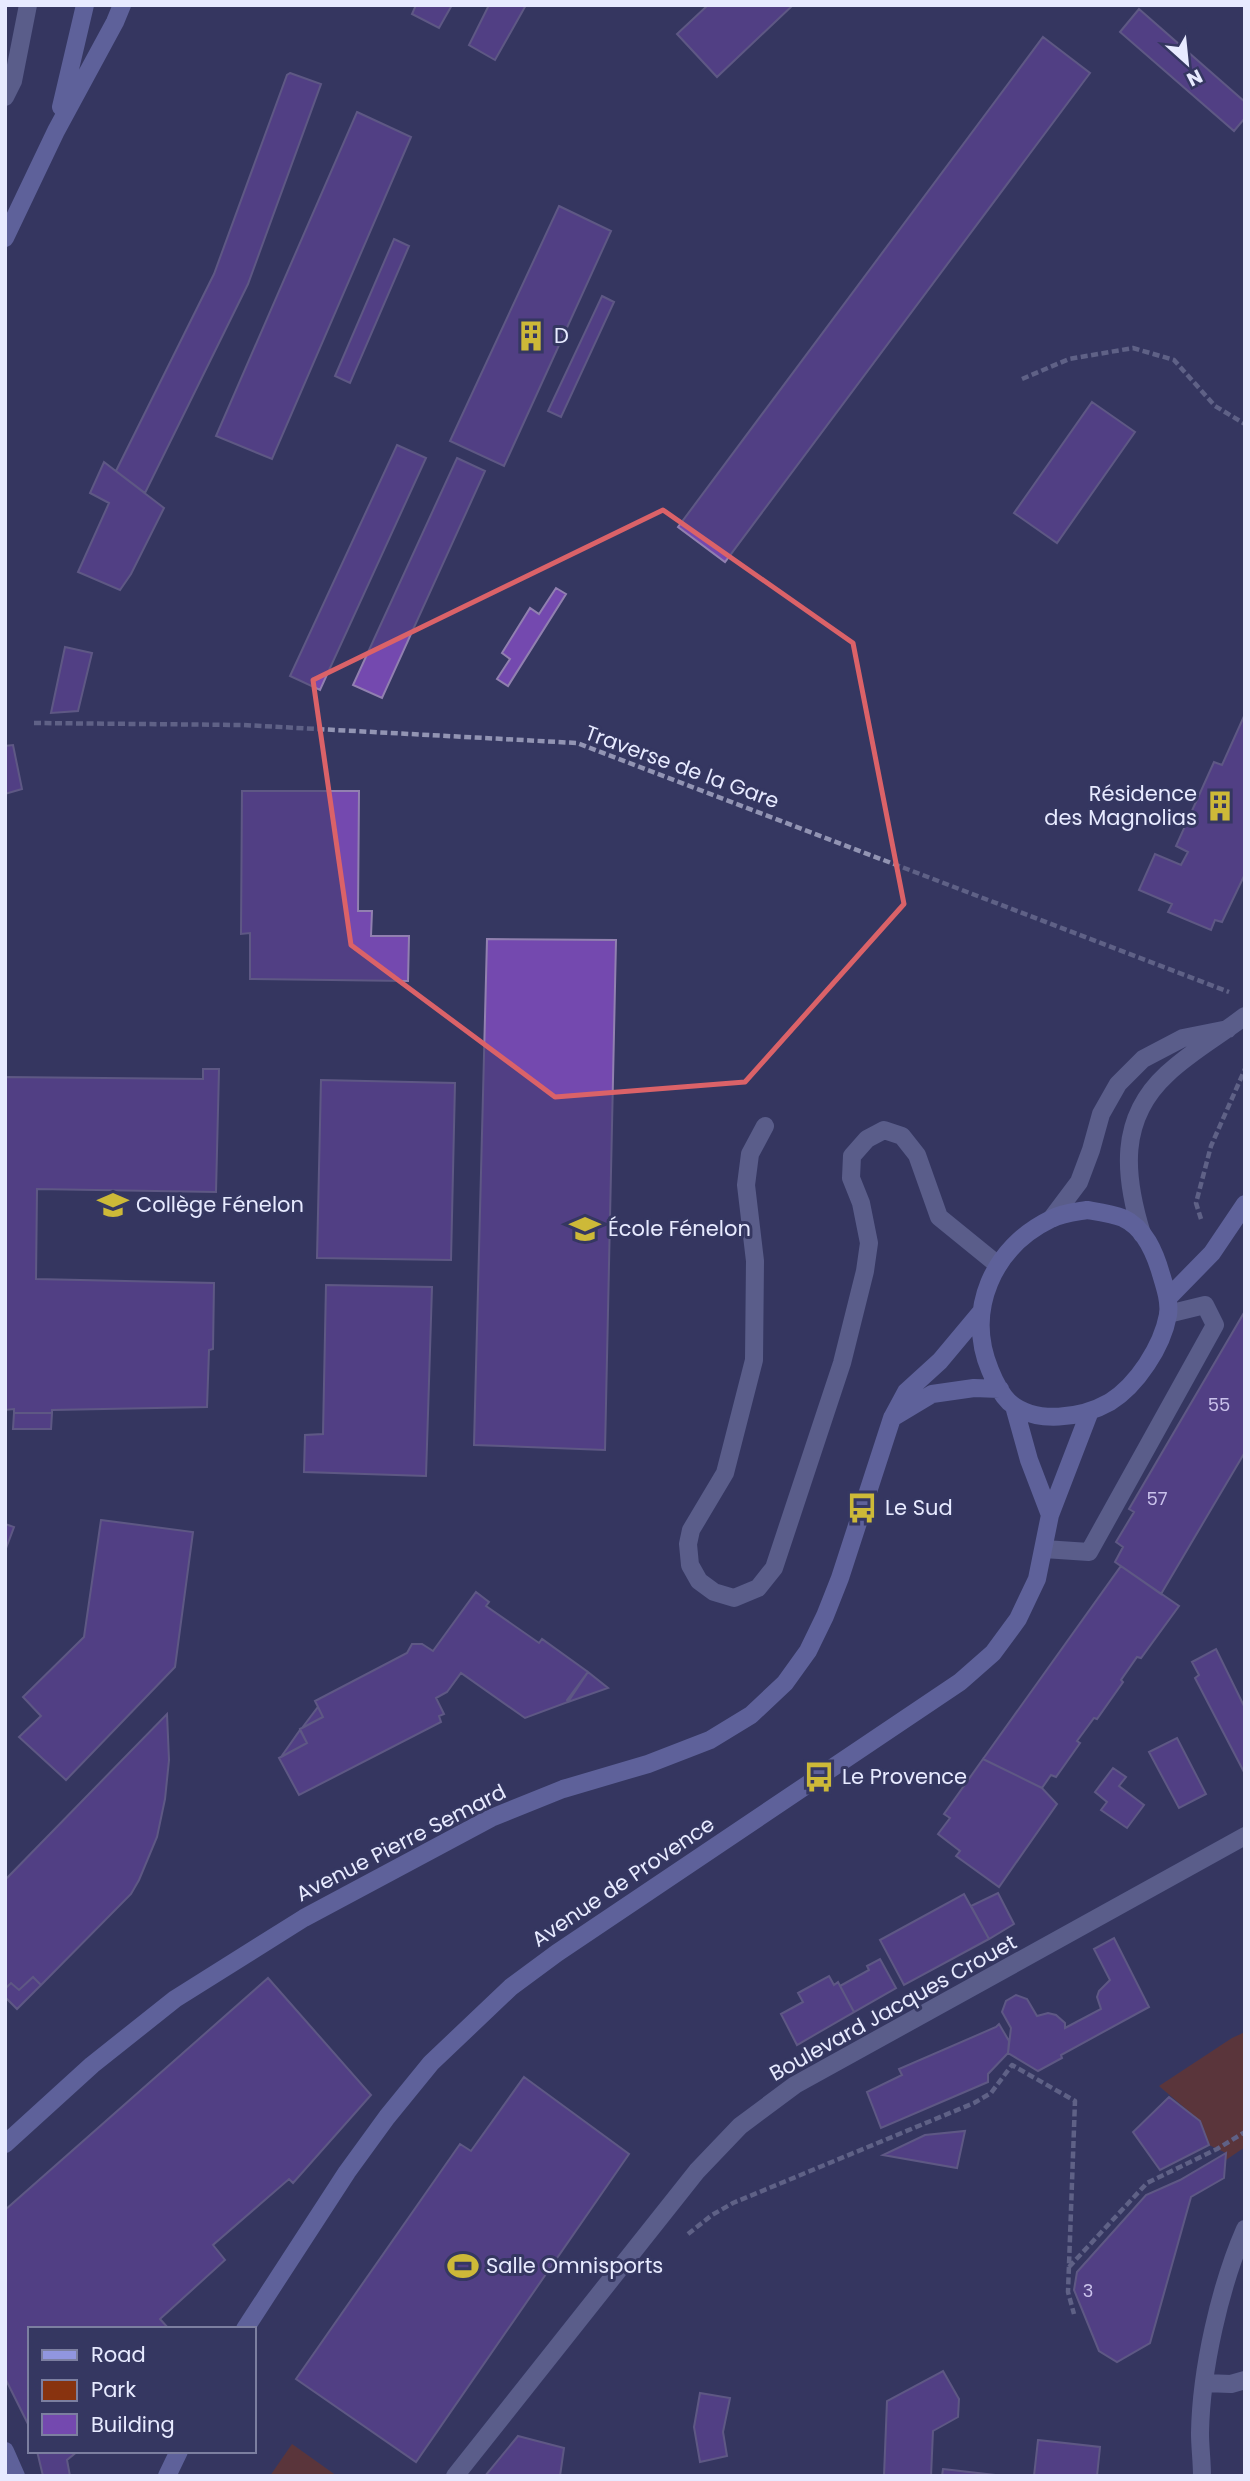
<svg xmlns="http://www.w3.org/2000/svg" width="1250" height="2481" font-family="Poppins,sans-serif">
<rect width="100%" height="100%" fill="#353761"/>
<path fill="#88330f" d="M1245 2032V2147L1226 2160V2153L1209 2145 1200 2121 1159 2086 1232 2038Z
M292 2444 337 2476H270Z"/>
<path fill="#7449af" stroke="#9180b0" stroke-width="2" d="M416 5H452L439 28 412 14Z
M489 5H526L495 60 469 45Z
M708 5H793L717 77 677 34Z
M1139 9 1245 102V118L1234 131 1120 32Z
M1043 37 1090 73 725 562 678 527Z
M290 73 321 84 248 284 145 493 116 471 214 274 287 75Z
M357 112 411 137 272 459 216 436Z
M559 206 611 231 504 466 450 441Z
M394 239 409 246 350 383 335 376Z
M602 296 614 302 561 417 548 411Z
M1092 402 1135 432 1057 543 1014 513Z
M397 445 426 458 320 690 290 676Z
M457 458 485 471 382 698 353 685Z
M104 462 164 508 131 574 120 590 78 572 109 503 90 493Z
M556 588 566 594 508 686 497 679 510 659 502 653 530 608 539 614Z
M65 647 92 653 78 711 51 713Z
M1245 714V874L1222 922 1215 920 1211 930 1168 912 1172 904 1139 890 1155 854 1181 865 1188 852 1176 846 1214 762 1222 765Z
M13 745 22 789 5 794V746Z
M242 791H359L358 911H372L371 936H409L408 981 250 979V933L241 934Z
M487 939 616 940 605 1450 474 1445Z
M203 1069H219L216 1192 37 1189 36 1279 214 1283 213 1349 209 1350 207 1407 52 1410V1413H14V1409L5 1410V1077L203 1079Z
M321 1080 455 1083 451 1260 317 1258Z
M326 1285 432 1287 426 1476 304 1472 305 1435 323 1434Z
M1245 1311V1452L1161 1594 1115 1562 1123 1547 1116 1542 1134 1512 1129 1509Z
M14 1413H52L51 1429H13Z
M101 1520 193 1532 175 1667 66 1780 19 1737 41 1716 23 1697 84 1637Z
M5 1524 14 1527 5 1551Z
M1121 1566 1179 1606 1141 1658 1137 1657 1121 1680 1123 1682 1097 1719 1094 1718 1077 1741 1080 1743 1056 1777 1051 1775 1042 1788 983 1759Z
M476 1592 489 1602 486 1606 539 1643 542 1639 588 1672 568 1702 525 1718 461 1673 447 1692 436 1698 444 1714 439 1716 441 1722 299 1795 279 1758 307 1743 300 1729 323 1717 315 1701 407 1653 412 1644H422L433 1651Z
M1216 1649 1245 1708V1774L1195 1678 1199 1675 1192 1662Z
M588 1672 608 1688 568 1702 567 1700Z
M318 1707 323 1717 302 1728Z
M167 1714 169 1760 165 1799 157 1837 139 1880 131 1894 41 1985 33 1977 19 1990 11 1983 5 1989V1880Z
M300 1730 307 1743 281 1757Z
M1177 1738 1206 1794 1179 1808 1149 1752Z
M983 1759 1042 1788 1057 1804 999 1887 956 1856 960 1851 938 1834 950 1818 944 1814Z
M1113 1768 1126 1777 1119 1786 1144 1805 1127 1828 1101 1810 1107 1802 1095 1792Z
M998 1893 1014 1924 989 1939 971 1906Z
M964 1894 989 1939 904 1985 880 1940Z
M1114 1938 1149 2007 1061 2055 1062 2058 1038 2071 1008 2053 1011 2028 1002 2012 1006 2001 1016 1995 1027 1999 1037 2016 1048 2013 1056 2015 1065 2023V2028L1101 2009 1097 1997 1099 1991 1110 1980 1094 1949Z
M880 1959 896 1988 854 2012 840 1986 869 1970 867 1966Z
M829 1976 834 1985 838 1982 854 2012 797 2045 781 2014 803 2002 798 1993Z
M33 1977 41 1985 17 2009 5 1997V1989L11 1983 19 1990Z
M268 1978 371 2095 293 2183 289 2179 213 2245 225 2260 160 2319 169 2329H30V2428L5 2378V2210Z
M999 2024 1009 2041 1008 2053 988 2074V2082L881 2128 867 2092 902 2075 899 2069 996 2027Z
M524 2077 629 2154 416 2462 296 2379 460 2144 471 2151Z
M1169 2097 1200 2121 1209 2145 1160 2170 1133 2132Z
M965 2131 957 2168 883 2155 925 2135Z
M1226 2153 1224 2178 1191 2197 1150 2343 1117 2362 1099 2351 1074 2290 1077 2272 1146 2195 1180 2180Z
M943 2371 959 2399 958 2417 933 2431 931 2476H884L887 2401Z
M700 2393 730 2398 723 2432 727 2456 700 2462 694 2427Z
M518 2436 564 2448 560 2476H485Z
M1038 2440 1100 2447 1097 2476H1034Z
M37 2451H78L67 2460 70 2476H43Z
M943 2469 1004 2476H942Z"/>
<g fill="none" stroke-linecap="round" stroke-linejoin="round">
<path stroke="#9294b3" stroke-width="4.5" stroke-dasharray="7 3.5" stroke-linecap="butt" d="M1022 379 1069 359 1133 348 1174 360 1215 406 1245 424
M34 723 243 725 577 743 1229 992
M1201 1219 1196 1203 1211 1146 1245 1069
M688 2234 712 2215 733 2203 974 2103 991 2093 1012 2065 1075 2101 1068 2292 1074 2314
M1069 2267 1147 2183 1217 2149 1245 2132"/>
<path stroke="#878cbd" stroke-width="18" d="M5 97 13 81 28 5
M765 1126 750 1154 746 1185 755 1261 754 1360 725 1473 691 1530 688 1544 690 1565 699 1581 714 1592 734 1598 758 1588 774 1568 842 1363 865 1271 869 1243 861 1203 851 1178 852 1156 867 1139 884 1130 902 1136 917 1155 939 1217 998 1265
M1052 1218 1079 1182 1091 1150 1101 1114 1118 1084 1143 1059 1183 1038 1228 1029
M1142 1234C1124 1176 1118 1119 1167 1074 1190 1052 1219 1036 1245 1016
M1044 1549 1089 1552 1215 1325 1205 1305 1168 1314
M1204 2383 1231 2384 1245 2380
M455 2476 697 2171 740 2126 795 2085 1245 1836
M1202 2476C1202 2461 1200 2447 1200 2433 1201 2370 1220 2286 1245 2229"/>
<path stroke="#9196df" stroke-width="18" d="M61 107 85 5
M5 238 56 131 115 22 122 5
M1087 1210C1099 1212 1113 1214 1123 1218 1145 1228 1155 1253 1161 1274 1165 1287 1170 1302 1168 1315 1162 1347 1137 1385 1110 1402 1082 1418 1035 1425 1009 1402 1001 1394 994 1380 990 1370 965 1310 993 1247 1051 1219 1062 1213 1075 1212 1087 1210Z
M1168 1298 1212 1253 1245 1204
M1014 1406 1029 1460 1050 1515
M892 1418 932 1394 974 1388 1000 1389
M5 2144 92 2065 175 1999 304 1918 491 1818 563 1789 648 1764 710 1740 751 1715 785 1683 808 1651 825 1616 840 1578 892 1418 906 1392 940 1361 981 1312
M245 2329 347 2172 387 2117 431 2063 511 1987 557 1953 960 1682 993 1653 1018 1619 1037 1579 1050 1515 1090 1411
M5 2451 16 2476
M167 2476 179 2451"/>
</g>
<path d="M0 0H1250V2481H0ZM663 510 853 643 904 904 745 1082 555 1097 351 945 313 680Z" fill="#353761" fill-opacity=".55" fill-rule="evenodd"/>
<path fill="none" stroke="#db6268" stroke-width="5" stroke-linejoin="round" d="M663 510 853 643 904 904 745 1082 555 1097 351 945 313 680Z"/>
<defs>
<g id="building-bare" transform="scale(2.415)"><path d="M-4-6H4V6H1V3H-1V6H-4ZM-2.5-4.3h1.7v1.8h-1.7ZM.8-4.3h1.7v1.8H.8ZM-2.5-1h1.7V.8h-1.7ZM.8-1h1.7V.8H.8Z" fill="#cdb938" stroke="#353761" stroke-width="2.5" paint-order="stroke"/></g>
<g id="school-bare" transform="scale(2.415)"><path d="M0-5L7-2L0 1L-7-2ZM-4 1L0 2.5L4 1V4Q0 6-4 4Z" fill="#cdb938" stroke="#353761" stroke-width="2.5" paint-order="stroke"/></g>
<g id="bus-bare" transform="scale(2.415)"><path d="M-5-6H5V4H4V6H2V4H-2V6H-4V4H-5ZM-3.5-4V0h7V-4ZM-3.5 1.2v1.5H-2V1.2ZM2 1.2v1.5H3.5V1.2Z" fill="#cdb938" stroke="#353761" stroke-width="2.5" paint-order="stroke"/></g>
<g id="stadium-bare" transform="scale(2.415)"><path d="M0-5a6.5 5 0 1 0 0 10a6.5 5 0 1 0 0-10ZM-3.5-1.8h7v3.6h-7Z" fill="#cdb938" stroke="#353761" stroke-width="2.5" paint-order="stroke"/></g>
</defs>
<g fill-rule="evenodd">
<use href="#building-bare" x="531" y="336"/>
<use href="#building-bare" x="1220" y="806"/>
<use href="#school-bare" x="113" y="1205"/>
<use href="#school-bare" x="585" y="1229"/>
<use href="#bus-bare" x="862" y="1508"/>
<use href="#bus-bare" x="819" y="1777"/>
<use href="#stadium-bare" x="463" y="2266"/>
</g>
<g text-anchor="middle" stroke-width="6" stroke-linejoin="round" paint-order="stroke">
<g font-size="18" fill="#cac2eb">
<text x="1219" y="1411">55</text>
<text x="1157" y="1505">57</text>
<text x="1088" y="2297">3</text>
</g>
<g font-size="21" fill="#e7eaff" stroke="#353761" text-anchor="start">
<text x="554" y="343">D</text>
<text x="1197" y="801" text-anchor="end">Résidence<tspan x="1197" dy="24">des Magnolias</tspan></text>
<text x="136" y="1212">Collège Fénelon</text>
<text x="608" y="1236">École Fénelon</text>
<text x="885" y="1515">Le Sud</text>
<text x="842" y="1784">Le Provence</text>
<text x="486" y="2273">Salle Omnisports</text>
</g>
<g font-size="21" fill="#e7eaff" stroke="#353761">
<text transform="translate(682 767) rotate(20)" y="7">Traverse de la Gare</text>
<text transform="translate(401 1843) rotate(-27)" y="7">Avenue Pierre Semard</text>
<text transform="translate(623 1882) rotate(-34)" y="7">Avenue de Provence</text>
<text transform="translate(893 2008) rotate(-29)" y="7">Boulevard Jacques Crouet</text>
</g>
</g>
<rect width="1250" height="2481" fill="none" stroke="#e7eaff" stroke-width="14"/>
<rect x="28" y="2327" width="228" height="126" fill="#353761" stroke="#7c7fa0" stroke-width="2"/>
<rect x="42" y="2350" width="35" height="10" fill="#9196df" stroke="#7c7fa0" stroke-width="2"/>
<text x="91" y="2362" font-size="21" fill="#e7eaff">Road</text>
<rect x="42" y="2380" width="35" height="21" fill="#88330f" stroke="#7c7fa0" stroke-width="2"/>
<text x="91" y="2397" font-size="21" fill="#e7eaff">Park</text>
<rect x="42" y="2414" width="35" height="21" fill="#7449af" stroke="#7c7fa0" stroke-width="2"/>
<text x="91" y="2432" font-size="21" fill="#e7eaff">Building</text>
<g transform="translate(1187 63) rotate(153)" stroke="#353761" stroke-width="5" paint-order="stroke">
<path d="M0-5L12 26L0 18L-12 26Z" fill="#e7eaff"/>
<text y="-10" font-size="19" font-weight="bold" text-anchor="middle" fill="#e7eaff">N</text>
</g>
</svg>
